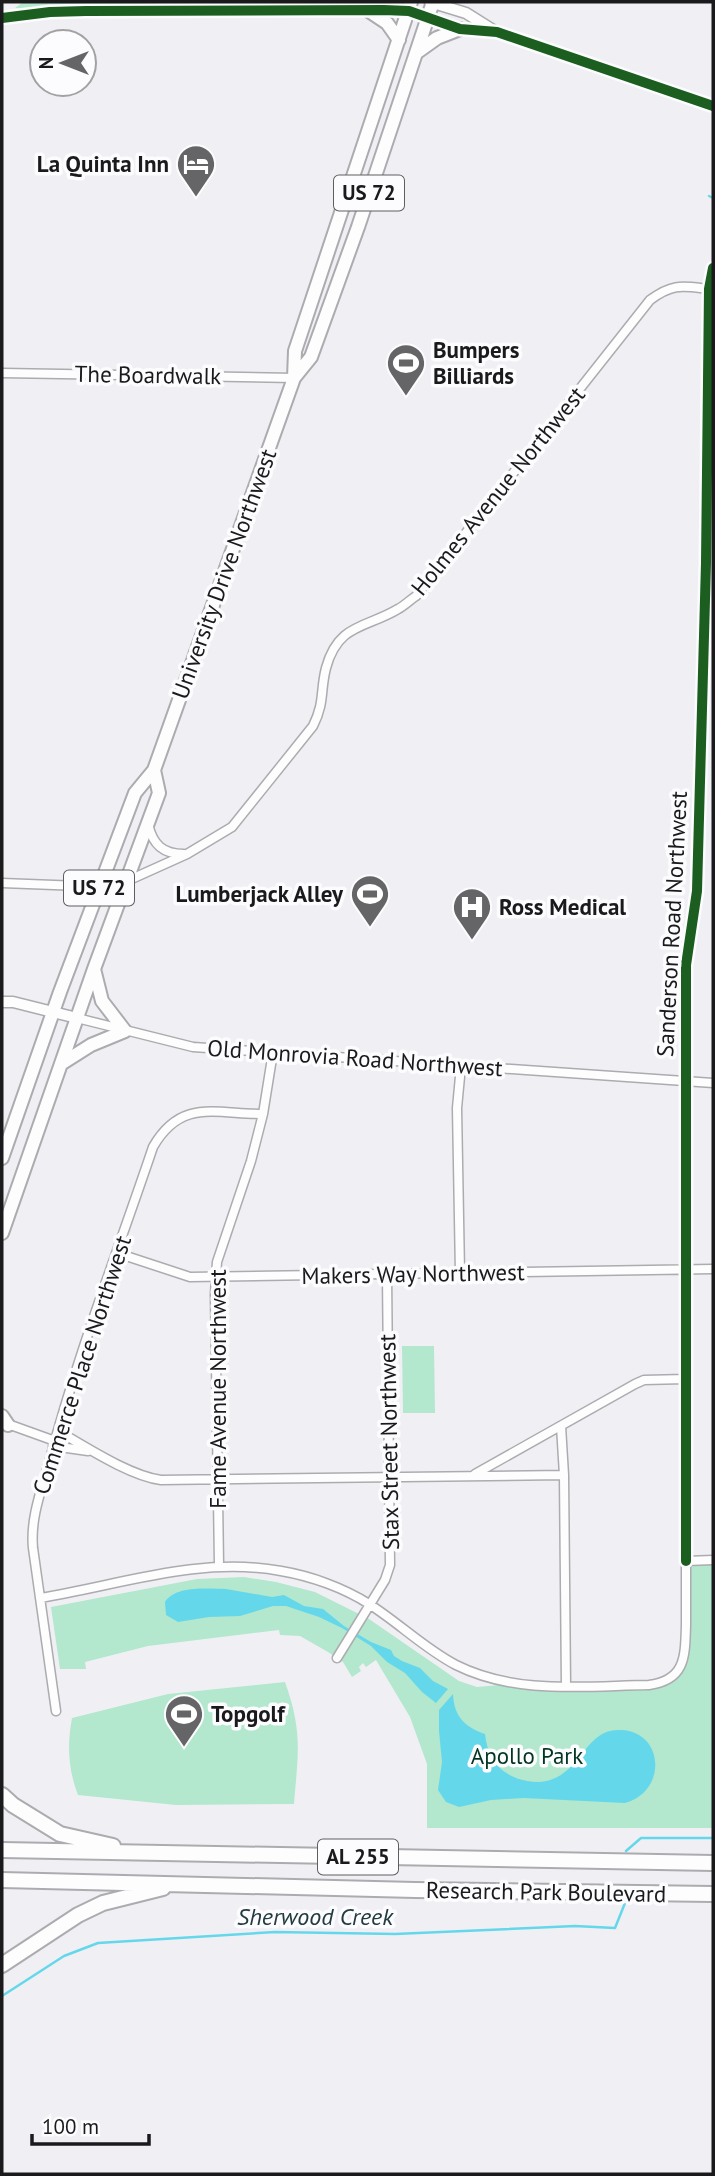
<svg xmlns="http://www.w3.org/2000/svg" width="715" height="2176" font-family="'PT Sans',sans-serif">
<rect width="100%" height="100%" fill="#f0f0f4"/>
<path fill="#b3e7ce" d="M23 2H159L152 8 26 10 15 8Z
M402 1346H434L435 1413H403Z
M713 1560V1828H427V1764L410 1717 376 1660 366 1667 363 1663 359 1667 361 1671 352 1677 343 1662 328 1652 300 1636 280 1635 279 1630 148 1646 85 1662 86 1669H60L51 1607 197 1579 244 1577 276 1582 315 1592 369 1619 459 1681 477 1687 510 1684 661 1683 681 1666 686 1561Z
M285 1682C303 1733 298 1753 294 1804L176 1805 78 1795C68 1769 67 1745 72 1718L168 1694Z"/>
<path fill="#64d8ea" d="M226 1589 272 1597 284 1595 304 1606 323 1609 344 1626 371 1642 391 1650 394 1656 402 1661 420 1668 433 1681 448 1689 436 1703 422 1692 405 1673 387 1662 371 1646 342 1628 319 1617 286 1606H273L240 1616 209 1617 178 1622 166 1615 165 1602C176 1585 208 1589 226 1589Z
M453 1694C454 1717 465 1727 485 1734 487 1752 493 1765 508 1774 518 1780 528 1782 539 1782 582 1779 583 1727 621 1730 665 1732 667 1792 625 1803L523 1798 491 1800 459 1807 446 1802 438 1790 442 1762 439 1731V1710Z"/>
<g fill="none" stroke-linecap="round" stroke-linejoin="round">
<path stroke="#64d8ea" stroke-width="2.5" d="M709 196 713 198
M626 1851 641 1838H713
M2 1996 64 1956 98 1943 275 1932 395 1934 575 1926 615 1928 625 1903"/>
<g stroke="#acacb0" stroke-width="11">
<path id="minor" d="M2 373 294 378
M148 824C153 845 163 854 184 854
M127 881 187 854 232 827 313 726C325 702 320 691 326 668 338 623 367 628 398 609 404 606 410 600 416 596L650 300C673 283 682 286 709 289
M2 883 80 886 98 890
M77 1018 193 1047 713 1083
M117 1253 190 1277 713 1269
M460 1273 457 1108 461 1066
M5 1423 55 1441
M561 1426 564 1475 566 1686
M58 1431C86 1447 130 1476 161 1480L564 1475
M53 1446 88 1451
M475 1474 635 1384 644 1380 685 1379
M686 1561 713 1560
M219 1565 215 1294 217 1262 251 1161 263 1114 273 1052
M40 1598C120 1585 199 1556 281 1571 311 1576 344 1588 369 1604 399 1623 425 1649 456 1665 516 1695 584 1686 649 1685 686 1680 685 1656 686 1625V965L697 891 706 563 709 289 713 268
M337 1658 385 1580 390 1565 387 1275
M56 1711 33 1548C30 1518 42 1488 50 1459 78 1353 118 1251 153 1147 181 1098 216 1114 263 1114"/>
</g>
<g stroke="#acacb0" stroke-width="13">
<path id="tertiary" d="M430 2 466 13 493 30
M2 18 50 12 86 11 384 10 409 11 460 29 497 32 713 106
M2 1002H13L77 1018"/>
</g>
<g stroke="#acacb0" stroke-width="16">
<path id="trunk" d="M369 11 387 23 399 40
M416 53 437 38 460 29
M294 378 311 357 358 227 433 2
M61 1064 91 1045 125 1031 102 1001 94 969
M2 1158 60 992 135 793 154 770 294 378 295 351 411 2
M2 1233 94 969 159 793 154 770
M2 1416 8 1425"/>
</g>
<g stroke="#acacb0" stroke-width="18">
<path id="motorway" d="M2 1795 13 1805 60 1834 113 1846
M2 1850 713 1863
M2 1880 415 1890 713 1894
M2 1965 78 1915 103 1903 163 1888"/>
</g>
<use href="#minor" stroke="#fdfdfd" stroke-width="8"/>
<use href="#tertiary" stroke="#fdfdfd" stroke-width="10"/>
<use href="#trunk" stroke="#fdfdfd" stroke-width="12"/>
<use href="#motorway" stroke="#fdfdfd" stroke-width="14"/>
<g stroke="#fcfcff" stroke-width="15">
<path id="cycleway" d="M2 18 50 12 86 11 384 10 409 11 460 29 497 32 713 106
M686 1561V965L697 891 706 563 709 289 713 268"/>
</g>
<use href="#cycleway" stroke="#1b5e20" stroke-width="10"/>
</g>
<defs>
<g id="hotel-pin" transform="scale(2.0125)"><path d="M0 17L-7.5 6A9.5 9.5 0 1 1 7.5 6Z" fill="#656568" stroke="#fcfcff"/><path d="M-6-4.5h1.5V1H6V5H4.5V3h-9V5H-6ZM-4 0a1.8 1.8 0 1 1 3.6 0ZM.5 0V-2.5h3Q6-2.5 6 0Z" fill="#fff"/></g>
<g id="stadium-pin" transform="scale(2.0125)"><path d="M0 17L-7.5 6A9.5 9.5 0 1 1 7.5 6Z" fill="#656568" stroke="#fcfcff"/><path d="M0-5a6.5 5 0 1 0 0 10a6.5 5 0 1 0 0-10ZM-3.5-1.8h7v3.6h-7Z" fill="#fff"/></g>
<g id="hospital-pin" transform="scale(2.0125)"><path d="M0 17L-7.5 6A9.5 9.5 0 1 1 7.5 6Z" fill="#656568" stroke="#fcfcff"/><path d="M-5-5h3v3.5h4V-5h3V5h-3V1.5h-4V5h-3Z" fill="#fff"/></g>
</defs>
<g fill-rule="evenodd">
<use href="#hotel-pin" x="196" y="164"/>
<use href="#stadium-pin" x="406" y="363"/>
<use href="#stadium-pin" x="370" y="894"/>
<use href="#hospital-pin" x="472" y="907"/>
<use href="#stadium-pin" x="184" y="1714"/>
</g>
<g text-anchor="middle" stroke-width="7" stroke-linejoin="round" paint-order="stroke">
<g fill="#fcfcff" stroke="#5e5e61" stroke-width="2">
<rect x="334" y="175.5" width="70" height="35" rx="5"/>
<rect x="64" y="870.5" width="70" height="35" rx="5"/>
<rect x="318" y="1839.5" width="80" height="35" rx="5"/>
</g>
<g font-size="21" font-weight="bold" fill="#1a1a1d">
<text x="369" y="200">US 72</text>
<text x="99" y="895">US 72</text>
<text x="358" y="1864">AL 255</text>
</g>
<g font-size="23" font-weight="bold" fill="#1a1a1d" stroke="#fcfcff" text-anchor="start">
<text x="169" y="172" text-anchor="end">La Quinta Inn</text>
<text x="433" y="358">Bumpers<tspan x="433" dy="26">Billiards</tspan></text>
<text x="343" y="902" text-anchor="end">Lumberjack Alley</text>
<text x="499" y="915">Ross Medical</text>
<text x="211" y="1722">Topgolf</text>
</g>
<g font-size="23" fill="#1a1a1d" stroke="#fcfcff">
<text transform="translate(148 375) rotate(1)" y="8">The Boardwalk</text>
<text transform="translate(498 491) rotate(-51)" y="8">Holmes Avenue Northwest</text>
<text transform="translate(224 574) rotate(-70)" y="8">University Drive Northwest</text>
<text transform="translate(672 924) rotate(-87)" y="8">Sanderson Road Northwest</text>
<text transform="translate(355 1058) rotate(4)" y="8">Old Monrovia Road Northwest</text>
<text transform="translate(413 1274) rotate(-1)" y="8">Makers Way Northwest</text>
<text transform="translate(82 1365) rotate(-72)" y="8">Commerce Place Northwest</text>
<text transform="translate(218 1389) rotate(-90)" y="8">Fame Avenue Northwest</text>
<text transform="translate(389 1442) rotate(-91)" y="8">Stax Street Northwest</text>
<text transform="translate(546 1892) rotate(1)" y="8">Research Park Boulevard</text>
</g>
<g font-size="23" fill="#033521" stroke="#fcfcff">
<text x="527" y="1764">Apollo Park</text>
</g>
<g font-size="24" font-style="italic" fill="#223b3f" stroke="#fcfcff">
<text x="315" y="1925">Sherwood Creek</text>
</g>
</g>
<rect width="715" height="2176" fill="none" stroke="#1a1a1d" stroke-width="7"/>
<g transform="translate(63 63) rotate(270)"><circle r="33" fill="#fcfcff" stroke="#a2a2a5" stroke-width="2"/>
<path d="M0-5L12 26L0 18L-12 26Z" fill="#656568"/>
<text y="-10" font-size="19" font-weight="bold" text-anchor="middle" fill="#1a1a1d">N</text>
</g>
<path d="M32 2134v10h117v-10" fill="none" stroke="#1a1a1d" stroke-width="3.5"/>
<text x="42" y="2134" font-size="21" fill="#1a1a1d" stroke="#fcfcff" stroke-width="5" paint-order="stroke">100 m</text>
</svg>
